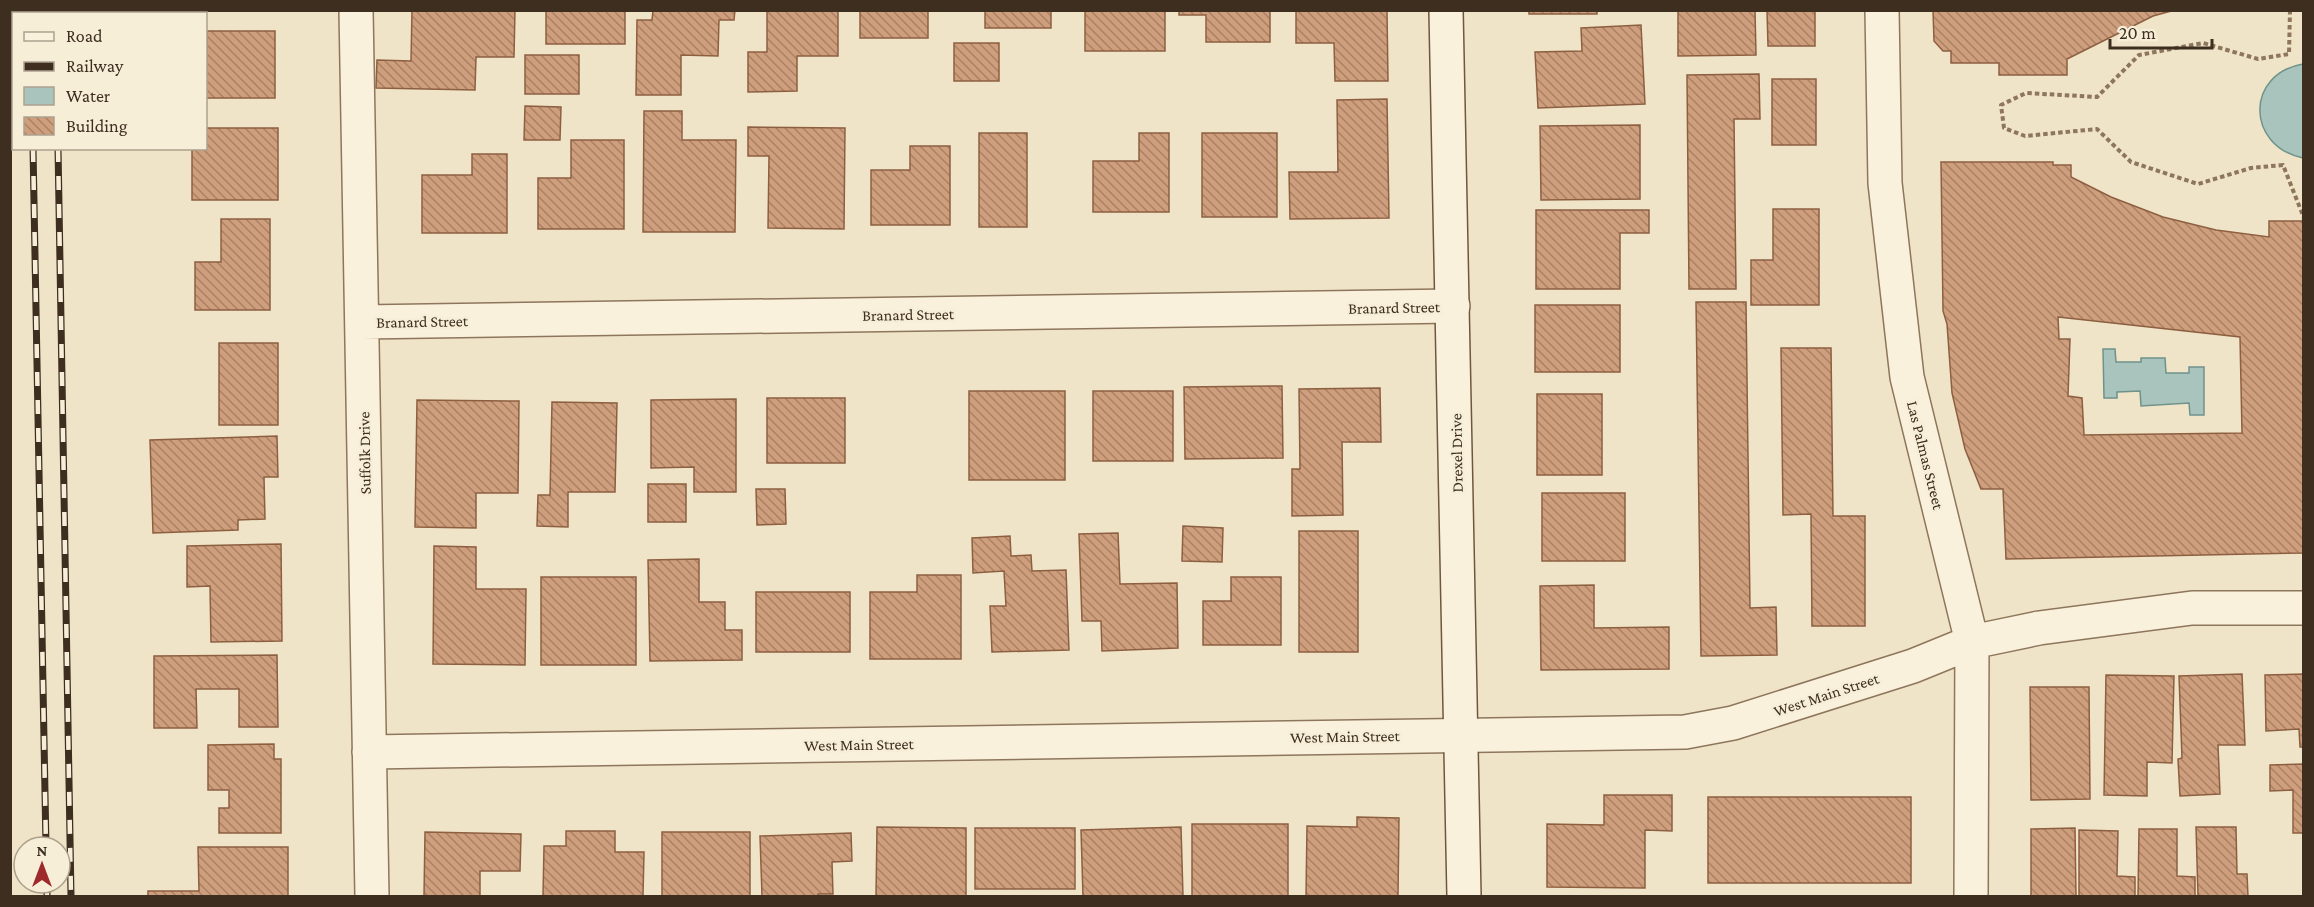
<svg xmlns="http://www.w3.org/2000/svg" width="2314" height="907" font-family="'Crimson Pro',serif">
<defs>
<pattern id="building-back-hatch" width="6" height="6" patternUnits="userSpaceOnUse" patternTransform="scale(1.5)"><rect width="6" height="6" fill="#cf9f7d"/><path d="M-1 5l2 2M0 0l6 6M5-1l2 2" fill="none" stroke="#a98266"/></pattern>
</defs>
<rect width="100%" height="100%" fill="#f0e4c8"/>
<path fill="#a9c4bc" stroke="#6f938a" stroke-width="1.5" d="M2303 64H2304L2303 158C2246 146 2245 74 2303 64Z
M2103 349H2115L2116 362H2141V358H2165L2166 373H2189V367H2204V415H2190L2189 403 2141 406 2140 391 2117 392V398H2104Z"/>
<path fill="url(#building-back-hatch)" stroke="#8d5f41" stroke-width="1.5" fill-rule="evenodd" d="M412 10H515L514 57H476L475 90 376 88 377 60 411 61Z
M546 10H625V44H546Z
M653 10H735L734 20H719L718 56 681 55V95H636L637 20H652Z
M767 10H838V56H797V91L748 92V52H767Z
M860 10H928V38H860Z
M985 10H1051V28H985Z
M1085 10H1165V51H1085Z
M1179 10H1270V42H1206V15H1179Z
M1296 10H1387L1388 81H1335L1334 43H1296Z
M1529 10H1597V14H1529Z
M1678 10H1755L1756 55 1678 56Z
M1767 10H1815V46H1768Z
M1933 10H2175L2153 16 2067 59V75H1999V63H1951V51H1943L1934 41Z
M1641 25 1645 104 1538 108 1535 52 1582 51 1581 28Z
M207 31H275V98H206Z
M954 43H999V81H954Z
M525 55H579V94H525Z
M1759 74 1760 119H1734L1736 289H1689L1687 75Z
M1772 79H1816V145H1772Z
M1387 99 1389 218 1290 219 1289 172H1338L1337 100Z
M525 106 561 107 560 140H524Z
M644 111H682V140H736L735 232H643Z
M1640 125V199L1541 200 1540 126Z
M748 127 845 128 844 229 768 228 769 156H748Z
M206 128H278V200H192V148H206Z
M979 133H1027V227H979Z
M1139 133H1169V212H1093V161H1139Z
M1202 133H1277V217H1202Z
M571 140H624V229H538V178H571Z
M910 146H950V225H871V170H910Z
M472 154H507V233H422V175H472Z
M1941 162H2053V165H2071V177L2111 197 2163 217 2216 230 2269 237V221H2304V553L2006 559 2003 489H1981L1965 449 1952 393 1947 324 1943 311ZM2058 317 2240 337 2242 433 2084 435 2082 398 2068 396 2070 339H2059Z
M1773 209H1819V305H1751V260H1773Z
M1536 210H1649V233H1620V289H1536Z
M221 219H270V310H195V262H221Z
M1696 302H1746L1750 608 1776 607 1777 655 1701 656Z
M1535 305H1620V372H1535Z
M219 343H278V425H219Z
M1781 348H1831L1833 516H1865V626H1812L1811 514 1783 515Z
M1282 386 1283 458 1185 459 1184 387Z
M1380 388 1381 442H1342L1343 515 1292 516V469H1300L1299 389Z
M969 391H1065V480H969Z
M1093 391H1173V461H1093Z
M1537 394H1602V475H1537Z
M767 398H845V463H767Z
M736 399V492H694V467L651 468V400Z
M417 400 519 401 518 493H476V528L415 527Z
M552 402 617 403 615 492H568V527L537 526 538 495H550Z
M277 436 278 477H264L265 519 238 520V530L153 533 150 440Z
M648 484H686V522H648Z
M756 489H785L786 524 757 525Z
M1542 493H1625V561H1542Z
M1183 526 1223 528 1222 562 1182 561Z
M1299 531H1358V652H1299Z
M1118 533 1120 584 1177 583 1178 648 1102 651 1101 621H1082L1079 534Z
M1010 536 1011 556 1031 555 1032 571 1066 570 1069 650 992 652 990 606H1006L1004 571 973 573 972 538Z
M281 544 282 641 211 642 210 586 187 587V546Z
M434 546 476 547V589H526L525 665 433 664Z
M699 559V602H725V630H742V660L650 661 648 560Z
M917 575H961V659H870V592H917Z
M541 577H636V665H541Z
M1231 577H1281V645H1203V601H1231Z
M1594 585V628L1669 627V669L1541 670 1540 586Z
M756 592H850V652H756Z
M277 655 278 727H239V689H196L197 728H154V656Z
M2242 674 2245 745H2218L2220 794 2180 796 2178 759 2182 758 2179 676Z
M2304 674V747H2300L2299 729 2266 731 2265 675Z
M2106 675 2174 676 2172 763 2147 762V796L2104 795Z
M2030 687H2089L2090 799 2031 800Z
M274 744V759H281V833H219V808H229V790H208V745Z
M2304 764V833H2293V790L2270 791V765Z
M1604 795H1672V831L1645 830V888L1547 887V824L1604 825Z
M1708 797H1911V883H1708Z
M1357 817 1399 818 1398 896H1306L1307 826 1357 827Z
M1192 824H1288V896H1192Z
M877 827 966 828V896H876Z
M1181 827 1183 896H1083L1081 830Z
M2196 827H2236L2237 874H2247L2248 896H2198Z
M975 828H1075V889H975Z
M2075 828 2076 896H2031V829Z
M2139 829H2177V876L2195 877V896H2138Z
M2079 830 2118 831 2117 876 2135 877V896H2079Z
M566 831H615V852H644L643 896H543L544 846H566Z
M425 832 521 834 520 871H480V896H424Z
M662 832H750V896H662Z
M851 833 852 861 832 862 833 894H818V896H762L760 836Z
M198 847H288V896H148V891H199Z"/>
<g fill="none" stroke-linecap="round" stroke-linejoin="round">
<g stroke="#8d765c" stroke-width="36">
<path id="street" d="M356 10 372 896
M1882 10 1885 183 1907 377 1972 642 1971 896
M362 322 1453 306
M369 752 1685 732 1733 723 1913 666 1972 642 2039 628 2192 608H2304"/>
</g>
<g stroke="#6f573f" stroke-width="36">
<path id="secondary" d="M1446 10 1464 896"/>
</g>
<path stroke="#8d765c" stroke-width="4" stroke-dasharray="4.5 3" stroke-linecap="butt" d="M2290 10 2289 54 2258 59 2203 43 2139 55 2097 97 2026 93 2001 105 2004 128 2025 136 2097 129 2131 162 2198 184 2251 168 2283 165 2304 218"/>
<use href="#street" stroke="#faf1dc" stroke-width="33"/>
<use href="#secondary" stroke="#faf1dc" stroke-width="33"/>
<g stroke="#3d2e20" stroke-width="7">
<path id="rail" d="M31 10V14
M55 10V14
M33 148 46 847
M58 148 71 896
M47 883V896"/>
</g>
<use href="#rail" stroke="#f7eed8" stroke-width="4.5" stroke-dasharray="14" stroke-linecap="butt"/>
</g>
<g text-anchor="middle" stroke-width="5" stroke-linejoin="round" paint-order="stroke">
<g font-size="16" fill="#3d2e20" stroke="#f7eed8">
<text transform="translate(1394 307) rotate(-1)" y="6">Branard Street</text>
<text transform="translate(908 314) rotate(-1)" y="6">Branard Street</text>
<text transform="translate(422 321) rotate(-1)" y="6">Branard Street</text>
<text transform="translate(364 453) rotate(-91)" y="6">Suffolk Drive</text>
<text transform="translate(1456 453) rotate(-91)" y="6">Drexel Drive</text>
<text transform="translate(1926 455) rotate(76)" y="6">Las Palmas Street</text>
<text transform="translate(1826 694) rotate(-18)" y="6">West Main Street</text>
<text transform="translate(1345 736) rotate(-1)" y="6">West Main Street</text>
<text transform="translate(859 744) rotate(-1)" y="6">West Main Street</text>
</g>
</g>
<rect width="2314" height="907" fill="none" stroke="#3d2e20" stroke-width="24"/>
<rect x="12" y="12" width="195" height="138" fill="#f7eed8" stroke="#ada18e" stroke-width="1.5"/>
<rect x="24" y="32" width="30" height="9" fill="#faf1dc" stroke="#ada18e" stroke-width="1.5"/>
<text x="66" y="42" font-size="18" fill="#3d2e20">Road</text>
<rect x="24" y="62" width="30" height="9" fill="#3d2e20" stroke="#ada18e" stroke-width="1.5"/>
<text x="66" y="72" font-size="18" fill="#3d2e20">Railway</text>
<rect x="24" y="87" width="30" height="18" fill="#a9c4bc" stroke="#ada18e" stroke-width="1.5"/>
<text x="66" y="102" font-size="18" fill="#3d2e20">Water</text>
<rect x="24" y="117" width="30" height="18" fill="url(#building-back-hatch)" stroke="#ada18e" stroke-width="1.5"/>
<text x="66" y="132" font-size="18" fill="#3d2e20">Building</text>
<g transform="translate(42 865)"><circle r="28" fill="#f7eed8" stroke="#ada18e" stroke-width="1.5"/>
<path d="M0-4.5L10 22L0 15L-10 22Z" fill="#9e2a2b"/>
<text y="-9" font-size="16" font-weight="bold" text-anchor="middle" fill="#3d2e20">N</text>
</g>
<path d="M2110 39v9h102v-9" fill="none" stroke="#3d2e20" stroke-width="3"/>
<text x="2119" y="39" font-size="18" fill="#3d2e20" stroke="#f7eed8" stroke-width="4.5" paint-order="stroke">20 m</text>
</svg>
